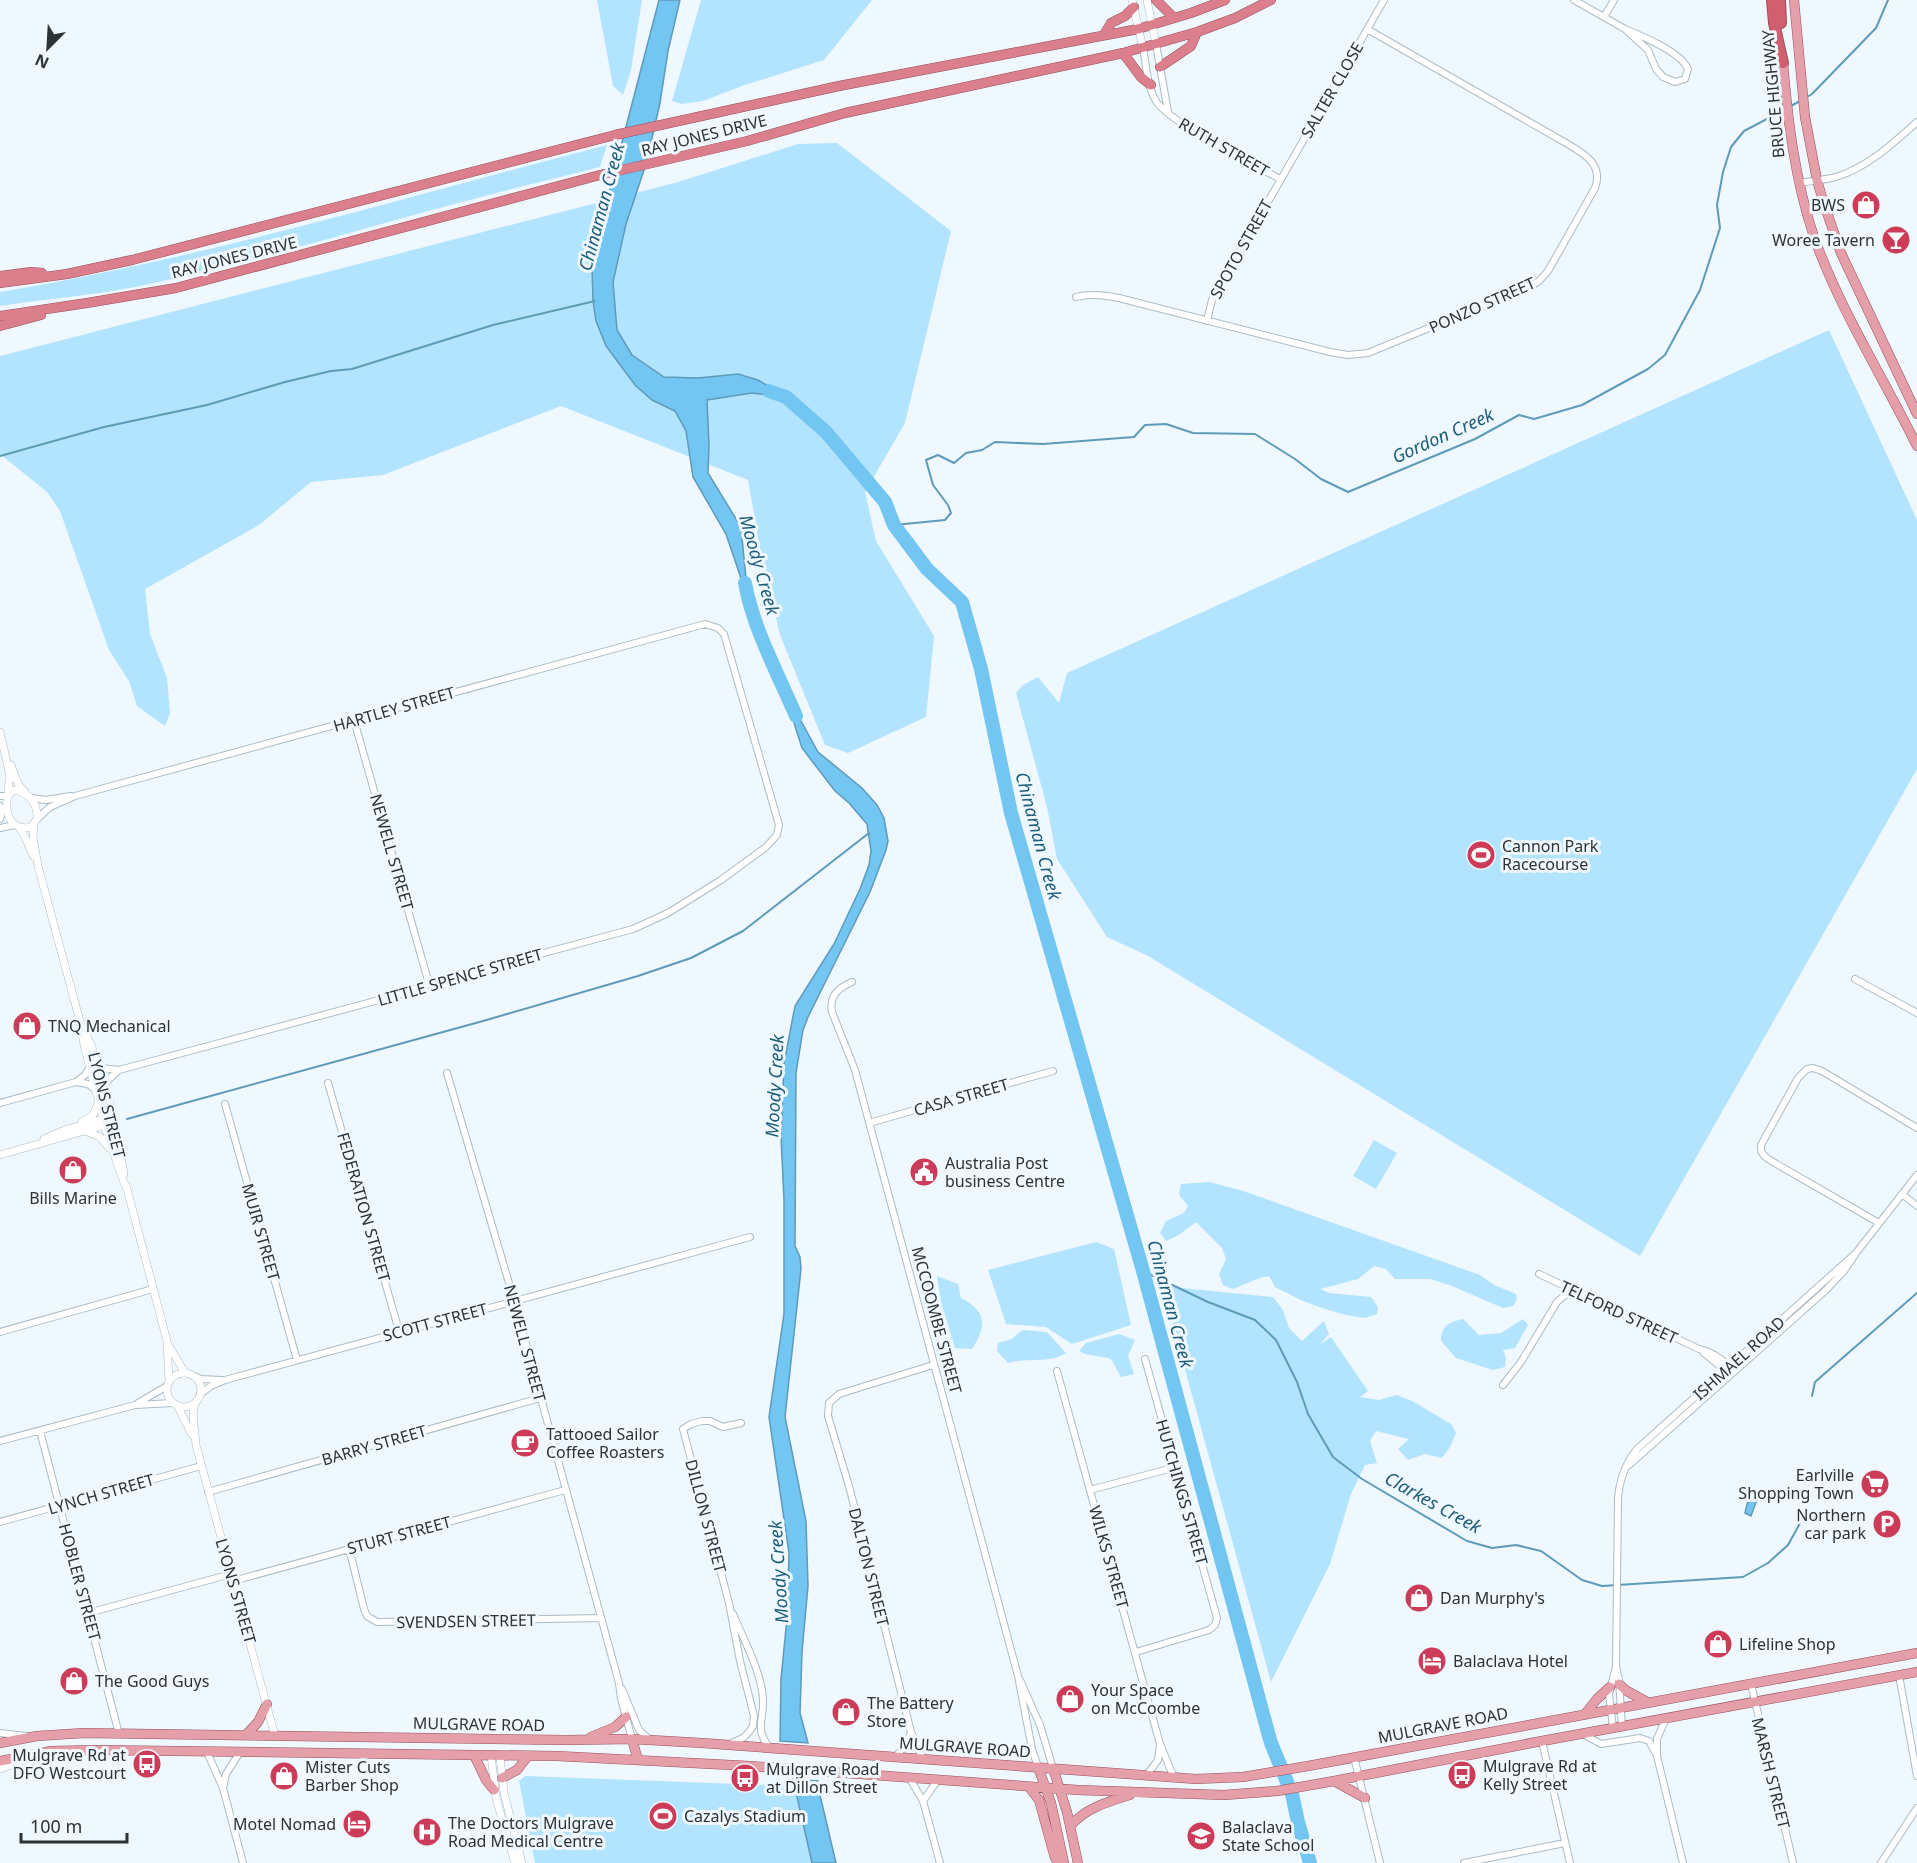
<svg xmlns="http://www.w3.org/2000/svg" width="1917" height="1863" font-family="'Noto Sans',sans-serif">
<rect width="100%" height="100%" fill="#eef8fe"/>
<path fill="#b3e4ff" d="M597 0H642L631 70 623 95 613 86Z
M701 0H872L824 60 742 86 703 101 682 104 672 101Z
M837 143 951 231 905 423 865 492 876 541 934 636 926 717 848 753 825 745 780 635 760 549 748 480 561 406 383 475 311 482 259 525 145 589 150 634 167 678 170 713 165 726 137 706 129 681 109 650 60 511 47 492 0 454V356L678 182 798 144Z
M607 145 600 167C536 183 471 199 407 217 317 242 226 268 135 287 90 296 45 299 0 306V292C206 258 405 197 607 145Z
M1829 330 1917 520V769L1640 1256 1148 956 1107 937 1057 859 1047 807 1016 693 1023 685 1038 677 1059 703 1067 673Z
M1374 1140 1397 1153 1376 1189 1353 1176Z
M1210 1182 1243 1191 1480 1275 1494 1285 1516 1294 1517 1299 1513 1306 1503 1308 1452 1286 1430 1279H1395L1386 1269 1374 1266 1358 1279 1320 1289 1329 1293 1371 1297 1378 1307 1377 1314 1365 1318 1346 1315 1325 1309 1303 1301 1275 1287 1269 1276C1255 1278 1246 1285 1232 1289L1223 1285 1219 1274 1226 1259 1222 1248 1196 1222 1179 1235 1166 1241 1160 1233 1166 1221 1184 1213 1188 1206 1179 1195 1181 1184Z
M1096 1242 1114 1249 1131 1325 1072 1344 1046 1327 1006 1324 988 1270Z
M937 1276 958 1284 961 1298C987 1311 987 1326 972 1349L955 1348 941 1302Z
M1162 1286 1273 1297 1283 1310 1289 1328 1302 1341 1324 1321 1329 1334 1320 1344 1331 1337 1368 1391 1360 1397 1379 1400 1397 1395 1412 1401 1451 1424 1456 1433 1450 1447 1442 1458 1425 1454 1408 1460 1398 1449 1409 1439 1376 1431 1370 1441 1377 1463 1365 1465 1351 1494 1330 1564 1271 1682Z
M1463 1319 1479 1335 1501 1333 1523 1319 1528 1325 1515 1348 1503 1350 1506 1358 1505 1367 1493 1370 1456 1358 1441 1341C1441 1326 1449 1322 1463 1319Z
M1022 1330 1047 1332 1066 1353C1051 1364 1026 1357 1008 1363L997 1351 998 1343 1012 1339Z
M1119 1334 1135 1340 1128 1356 1134 1374 1121 1377 1111 1359C1100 1355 1088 1357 1079 1351L1086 1343Z
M525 1776 794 1786 812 1863H535L519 1781Z"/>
<path fill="#73c6f1" stroke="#5e9ab9" stroke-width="1.5" d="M659 0H680L668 51 660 103 646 164 626 224 613 282 617 330 632 355 664 377 698 378 738 374 758 380 786 397 752 393 707 400 709 446 708 473 741 527 748 599 726 534 693 477 686 431 675 411 652 400 635 385 606 346 596 321 593 301 592 267 595 246Z
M789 699 818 752 862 788 877 805 884 818 888 841 886 850 870 892 808 1017 803 1030 796 1073 795 1246 800 1257 801 1269 785 1417 806 1521 808 1586 802 1652 800 1713 808 1743 780 1741 781 1679 787 1618 789 1553 769 1417 784 1314V1200L781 1137 784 1063 795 1006 834 944 860 889 869 865 871 851 867 824 849 803 835 791 802 748 789 707Z
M1756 1490 1759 1491V1494L1751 1516 1745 1513 1747 1504Z
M793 1779 818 1781 820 1795 836 1863H812Z"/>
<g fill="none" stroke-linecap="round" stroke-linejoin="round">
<path stroke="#5e9ab9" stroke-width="2" d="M1807 97 1812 94 1876 28 1888 0
M1789 107 1800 101
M0 456 104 427 207 405 285 382 331 371 352 369 493 325 595 301
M894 525 945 520 951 513 948 505 933 485 926 460 938 455 954 463 966 453 982 450 995 442 1043 444 1134 437 1145 425 1166 424 1193 433 1255 434 1295 459 1321 479 1348 492 1475 439 1519 415 1534 419 1582 405 1648 369 1665 355 1700 290 1720 228 1717 205 1723 172 1731 147 1744 131 1784 110
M127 1119 483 1021 638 976 691 958 743 931 869 833
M1143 1271 1208 1302 1255 1320 1276 1340 1297 1382 1308 1414 1333 1457 1362 1479 1467 1541 1492 1548 1516 1545 1541 1551 1582 1580 1602 1586 1743 1577 1768 1563 1788 1545 1805 1514
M1812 1396 1815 1382 1917 1293"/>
<path stroke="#73c6f1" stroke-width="14" d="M769 391 786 397 826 432 885 502 894 525 927 569 962 602 981 669 1011 813 1143 1271 1266 1725 1271 1743 1292 1794 1298 1822 1310 1863
M745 583C753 628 778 674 796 716"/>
<g stroke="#abbcc5" stroke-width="8">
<path id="minor" d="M1574 0 1625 29
M1604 17 1614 0
M1625 29C1642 36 1681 52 1688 69L1685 79 1675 82 1663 77 1656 69 1648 50Z
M1156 44 1168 112
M1143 48C1146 64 1147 86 1156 101 1168 122 1255 165 1280 179
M1799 183C1811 181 1824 180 1836 177 1868 167 1892 144 1917 122
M1076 297C1091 293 1105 295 1119 298L1330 352 1348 355 1368 353 1531 286 1539 281 1548 271 1595 188C1604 164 1583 153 1566 143L1367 29
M1207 321 1212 300 1219 287 1384 0
M354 720 429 984
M0 796H4
M31 798 46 800 71 796
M0 806 1 807
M0 819 2 811
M37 819 50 807 75 796 705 624 718 628 724 634 779 825 777 835 766 847 721 880 668 913 633 929 429 984 401 994 119 1070 109 1069 99 1066
M0 828 14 825
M1855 979 1917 1013
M852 982C838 988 829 996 832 1012L855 1070 1018 1676 1032 1749 1038 1767
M447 1073 514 1300 619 1683 621 1699 632 1739
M76 1082 85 1075 90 1067
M328 1083 399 1331
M104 1084 119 1070
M0 1103 76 1082 88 1084 96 1090
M225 1104 297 1360
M869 1123 1053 1071
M1902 1194 1917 1206
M1879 1223 1768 1159C1763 1155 1760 1152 1761 1145L1798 1078 1807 1069 1813 1068 1822 1071 1917 1128
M1539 1274 1699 1349C1712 1352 1722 1358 1730 1368
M0 1332 153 1289
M1704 1353 1726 1371
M1057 1371 1160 1744 1174 1778
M194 1376 201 1379 221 1380
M1503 1385 1521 1362 1557 1302 1565 1295 1577 1292
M200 1394 211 1386 225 1380 750 1237
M138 1403 167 1386
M40 1431 119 1734
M0 1441 135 1405 173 1403
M1629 1465 1826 1290 1844 1271 1856 1253 1917 1175
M1090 1490 1176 1467
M208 1492 540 1398
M0 1522 201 1466
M349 1548 364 1609 367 1616 377 1622 600 1618
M233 1581 565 1490
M88 1613 231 1574
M733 1614C743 1638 764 1677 763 1703 763 1722 755 1729 769 1747
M1136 1652 1209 1630 1215 1625 1217 1618 1145 1359
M1899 1675 1917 1776
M1020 1680 1040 1725 1053 1768
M1751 1684 1793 1863
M622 1689 639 1730 649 1739
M1666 1718 1657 1739V1756L1683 1863
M1622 1727 1619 1680 1616 1666 1618 1499C1619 1481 1626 1462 1637 1449L1856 1253
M1613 1728 1609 1694 1616 1667
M0 1733 26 1736
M1583 1734 1601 1744 1640 1738 1649 1741 1655 1752
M1542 1741 1570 1863
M732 1743 743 1738 749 1732 753 1726 754 1716 740 1661 729 1603 683 1429 691 1424 702 1421H710L723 1427 741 1423
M207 1752 223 1788 243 1863
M895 1757 906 1745 911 1732
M1354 1757 1380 1863
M923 1759 911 1732 849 1486 828 1416 829 1403 839 1394 933 1365
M1146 1776 1158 1760 1160 1745
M910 1779 923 1801 940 1863
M223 1788 226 1774 240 1752
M923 1801 937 1781
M1464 1863 1565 1843
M1881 1863 1917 1808"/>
</g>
<g stroke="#abbcc5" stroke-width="8">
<path id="tertiary" d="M1132 0 1143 48
M1147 0 1156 44
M0 732 10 776 8 791
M11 765 18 784 25 792
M15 790C30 794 38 803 37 819L31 827C5 834 0 795 15 790Z
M34 824 33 837 38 866 81 1025 84 1045 109 1141 126 1188
M19 827 25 837 33 856
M83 1029C106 1070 116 1128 124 1174
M82 1122 93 1115 99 1101
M85 1131 100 1137 109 1148
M44 1139 67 1129 107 1118
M0 1155 109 1124
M126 1185 167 1341 169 1381
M169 1346 185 1373
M167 1390a17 17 0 1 1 34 0a17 17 0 1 1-34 0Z
M195 1403 193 1414 196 1445 275 1736
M177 1405 192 1435
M491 1755 496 1798 515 1863
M500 1756 504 1793 522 1863
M0 1769 26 1759"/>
</g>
<g stroke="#984f5c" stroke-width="10">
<path id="primary" d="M1794 0 1805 117 1817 180 1823 201 1841 253 1917 414
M1783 63C1788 122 1795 180 1814 237 1840 310 1883 377 1917 446
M1619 1684 1627 1691 1647 1702
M1585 1714 1597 1699 1610 1687
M246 1735 258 1722 267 1704
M591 1737 615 1727 626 1717
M632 1739 638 1760
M0 1743 37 1736 84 1733 566 1740 632 1739 702 1743 1196 1779 1243 1777 1308 1766 1917 1653
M474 1755 486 1780 494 1790
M0 1761 51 1751 96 1750 557 1756 750 1766 1078 1790 1224 1795 1277 1791 1334 1781 1542 1741 1917 1672
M1038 1767 1051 1803 1064 1863
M1053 1768 1067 1812 1078 1863
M502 1778 517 1770 528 1756
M1334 1781 1365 1798
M1029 1787 1039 1800 1055 1858 1060 1863
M1070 1826C1086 1808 1107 1802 1130 1795"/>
</g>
<g stroke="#984f5c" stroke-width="10">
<path id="trunk" d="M1156 0 1174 18
M1104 35 1111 23 1125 16 1134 7
M1123 53 1141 77 1151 85
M1160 67 1191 46 1197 32
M0 276 31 272 42 273
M0 283 67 274 132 260 615 135 839 86 1138 29 1191 13 1225 0
M0 316 87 303 176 288 600 175 747 141 845 113 1123 53 1197 32 1235 18 1271 0
M0 326 41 315"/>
</g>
<g stroke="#984f5c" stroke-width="12">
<path id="motorway" d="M1772 0 1774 23 1783 63
M1780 0 1781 23"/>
</g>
<use href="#minor" stroke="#fff" stroke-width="6"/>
<use href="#tertiary" stroke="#fff" stroke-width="7"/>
<use href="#primary" stroke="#e49fa9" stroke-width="9"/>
<use href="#trunk" stroke="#db7f8c" stroke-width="9"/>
<use href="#motorway" stroke="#d25f70" stroke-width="10"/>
</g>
<defs>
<g id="shop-disc" transform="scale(1.5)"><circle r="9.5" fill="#cc3c58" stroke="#eef8fe"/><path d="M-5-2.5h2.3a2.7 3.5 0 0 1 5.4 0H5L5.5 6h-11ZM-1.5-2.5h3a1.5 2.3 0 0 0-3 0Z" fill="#fff"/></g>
<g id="bar-disc" transform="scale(1.5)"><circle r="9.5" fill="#cc3c58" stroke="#eef8fe"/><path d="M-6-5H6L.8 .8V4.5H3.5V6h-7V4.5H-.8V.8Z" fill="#fff"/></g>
<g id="stadium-disc" transform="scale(1.5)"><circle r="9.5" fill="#cc3c58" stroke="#eef8fe"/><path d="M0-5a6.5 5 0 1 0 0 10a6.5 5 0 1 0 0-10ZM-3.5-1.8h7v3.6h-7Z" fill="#fff"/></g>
<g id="civic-disc" transform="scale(1.5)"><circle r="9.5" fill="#cc3c58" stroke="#eef8fe"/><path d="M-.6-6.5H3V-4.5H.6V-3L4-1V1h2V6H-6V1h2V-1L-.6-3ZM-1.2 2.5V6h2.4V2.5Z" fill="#fff"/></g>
<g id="cafe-disc" transform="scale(1.5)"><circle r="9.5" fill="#cc3c58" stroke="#eef8fe"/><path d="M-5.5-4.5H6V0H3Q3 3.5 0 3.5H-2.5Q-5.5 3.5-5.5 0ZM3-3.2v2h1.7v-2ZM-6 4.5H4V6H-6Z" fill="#fff"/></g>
<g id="supermarket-disc" transform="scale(1.5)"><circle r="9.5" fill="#cc3c58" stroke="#eef8fe"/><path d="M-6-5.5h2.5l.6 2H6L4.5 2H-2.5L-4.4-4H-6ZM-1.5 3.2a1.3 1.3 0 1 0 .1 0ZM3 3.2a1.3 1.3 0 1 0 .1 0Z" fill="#fff"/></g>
<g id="parking-disc" transform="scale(1.5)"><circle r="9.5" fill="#cc3c58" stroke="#eef8fe"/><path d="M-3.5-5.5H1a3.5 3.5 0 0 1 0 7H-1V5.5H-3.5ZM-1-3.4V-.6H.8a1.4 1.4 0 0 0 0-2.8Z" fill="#fff"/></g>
<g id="hotel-disc" transform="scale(1.5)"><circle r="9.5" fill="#cc3c58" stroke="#eef8fe"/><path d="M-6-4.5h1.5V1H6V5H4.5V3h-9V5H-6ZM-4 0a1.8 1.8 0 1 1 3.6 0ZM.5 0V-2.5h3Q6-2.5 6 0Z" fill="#fff"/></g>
<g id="bus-disc" transform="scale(1.5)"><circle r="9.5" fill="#cc3c58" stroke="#eef8fe"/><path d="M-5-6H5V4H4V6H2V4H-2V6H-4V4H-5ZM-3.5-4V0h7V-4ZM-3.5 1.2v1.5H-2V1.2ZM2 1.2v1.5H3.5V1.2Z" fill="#fff"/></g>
<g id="hospital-disc" transform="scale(1.5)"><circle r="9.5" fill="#cc3c58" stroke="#eef8fe"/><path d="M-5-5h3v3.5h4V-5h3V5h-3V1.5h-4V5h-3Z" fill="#fff"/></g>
<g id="school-disc" transform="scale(1.5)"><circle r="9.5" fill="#cc3c58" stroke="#eef8fe"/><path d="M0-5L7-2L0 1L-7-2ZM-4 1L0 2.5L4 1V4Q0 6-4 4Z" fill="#fff"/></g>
</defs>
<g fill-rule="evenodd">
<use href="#shop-disc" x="1866" y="205"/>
<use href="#bar-disc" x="1896" y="240"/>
<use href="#stadium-disc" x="1481" y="855"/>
<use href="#shop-disc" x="27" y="1026"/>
<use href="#shop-disc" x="73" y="1170"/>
<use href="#civic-disc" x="924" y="1172"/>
<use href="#cafe-disc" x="525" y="1443"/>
<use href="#supermarket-disc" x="1875" y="1484"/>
<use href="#parking-disc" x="1887" y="1524"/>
<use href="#shop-disc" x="1419" y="1598"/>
<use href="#shop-disc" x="1718" y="1644"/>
<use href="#hotel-disc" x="1432" y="1661"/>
<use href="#shop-disc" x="74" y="1681"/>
<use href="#shop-disc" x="1070" y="1699"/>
<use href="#shop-disc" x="846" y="1712"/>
<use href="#bus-disc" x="147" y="1764"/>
<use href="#bus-disc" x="1462" y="1775"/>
<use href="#shop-disc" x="284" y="1776"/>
<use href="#bus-disc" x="745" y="1778"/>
<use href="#stadium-disc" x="663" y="1816"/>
<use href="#hotel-disc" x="357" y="1824"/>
<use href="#hospital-disc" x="427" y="1832"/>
<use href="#school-disc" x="1201" y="1836"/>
</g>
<g text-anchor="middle" stroke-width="6" stroke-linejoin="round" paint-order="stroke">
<g font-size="16" fill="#2c3236" stroke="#eef8fe">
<text transform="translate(1332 90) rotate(-60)" y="6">SALTER CLOSE</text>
<text transform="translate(1773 94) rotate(-95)" y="6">BRUCE HIGHWAY</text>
<text transform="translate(704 135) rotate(-14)" y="6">RAY JONES DRIVE</text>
<text transform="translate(1224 147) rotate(30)" y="6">RUTH STREET</text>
<text transform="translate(1241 249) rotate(-61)" y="6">SPOTO STREET</text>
<text transform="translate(234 257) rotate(-14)" y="6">RAY JONES DRIVE</text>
<text transform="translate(1482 305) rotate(-24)" y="6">PONZO STREET</text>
<text transform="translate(394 709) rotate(-16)" y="6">HARTLEY STREET</text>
<text transform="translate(392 852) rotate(74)" y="6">NEWELL STREET</text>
<text transform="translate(460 977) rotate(-16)" y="6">LITTLE SPENCE STREET</text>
<text transform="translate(961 1097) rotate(-16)" y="6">CASA STREET</text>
<text transform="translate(107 1105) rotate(76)" y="6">LYONS STREET</text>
<text transform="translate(364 1207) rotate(74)" y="6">FEDERATION STREET</text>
<text transform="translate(261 1232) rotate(74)" y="6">MUIR STREET</text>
<text transform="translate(1619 1312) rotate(25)" y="6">TELFORD STREET</text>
<text transform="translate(937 1320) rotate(75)" y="6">MCCOOMBE STREET</text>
<text transform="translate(435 1322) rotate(-15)" y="6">SCOTT STREET</text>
<text transform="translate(525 1343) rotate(75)" y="6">NEWELL STREET</text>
<text transform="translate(1739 1358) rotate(-42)" y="6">ISHMAEL ROAD</text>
<text transform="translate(374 1445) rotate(-16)" y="6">BARRY STREET</text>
<text transform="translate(1182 1492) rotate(74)" y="6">HUTCHINGS STREET</text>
<text transform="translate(101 1494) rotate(-16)" y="6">LYNCH STREET</text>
<text transform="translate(706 1516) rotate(75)" y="6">DILLON STREET</text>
<text transform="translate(399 1535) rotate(-15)" y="6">STURT STREET</text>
<text transform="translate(1109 1557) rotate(74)" y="6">WILKS STREET</text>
<text transform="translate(869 1567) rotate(76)" y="6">DALTON STREET</text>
<text transform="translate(80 1582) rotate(75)" y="6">HOBLER STREET</text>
<text transform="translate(236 1591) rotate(74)" y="6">LYONS STREET</text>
<text transform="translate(466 1621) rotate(-1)" y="6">SVENDSEN STREET</text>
<text transform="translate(479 1724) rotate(1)" y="6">MULGRAVE ROAD</text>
<text transform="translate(1443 1725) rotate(-11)" y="6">MULGRAVE ROAD</text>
<text transform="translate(965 1747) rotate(4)" y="6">MULGRAVE ROAD</text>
<text transform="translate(1771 1773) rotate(76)" y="6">MARSH STREET</text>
</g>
<g font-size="16" fill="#2c3236" stroke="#eef8fe" text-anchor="start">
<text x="1845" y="211" text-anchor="end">BWS</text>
<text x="1875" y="246" text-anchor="end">Woree Tavern</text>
<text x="1502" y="852">Cannon Park<tspan x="1502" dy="18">Racecourse</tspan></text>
<text x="48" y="1032">TNQ Mechanical</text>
<text x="945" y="1169">Australia Post<tspan x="945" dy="18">business Centre</tspan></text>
<text x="73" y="1204" text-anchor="middle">Bills Marine</text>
<text x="546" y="1440">Tattooed Sailor<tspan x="546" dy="18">Coffee Roasters</tspan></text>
<text x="1854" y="1481" text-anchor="end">Earlville<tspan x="1854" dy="18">Shopping Town</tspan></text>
<text x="1866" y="1521" text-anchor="end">Northern<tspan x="1866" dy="18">car park</tspan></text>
<text x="1440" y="1604">Dan Murphy's</text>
<text x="1739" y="1650">Lifeline Shop</text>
<text x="1453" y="1667">Balaclava Hotel</text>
<text x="95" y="1687">The Good Guys</text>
<text x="1091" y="1696">Your Space<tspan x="1091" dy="18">on McCoombe</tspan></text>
<text x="867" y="1709">The Battery<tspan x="867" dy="18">Store</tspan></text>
<text x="126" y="1761" text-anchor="end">Mulgrave Rd at<tspan x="126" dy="18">DFO Westcourt</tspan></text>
<text x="1483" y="1772">Mulgrave Rd at<tspan x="1483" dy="18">Kelly Street</tspan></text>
<text x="305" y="1773">Mister Cuts<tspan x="305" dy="18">Barber Shop</tspan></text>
<text x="766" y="1775">Mulgrave Road<tspan x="766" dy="18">at Dillon Street</tspan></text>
<text x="684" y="1822">Cazalys Stadium</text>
<text x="448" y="1829">The Doctors Mulgrave<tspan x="448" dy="18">Road Medical Centre</tspan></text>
<text x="336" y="1830" text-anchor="end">Motel Nomad</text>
<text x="1222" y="1833">Balaclava<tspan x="1222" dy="18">State School</tspan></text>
</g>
<g font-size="18" font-style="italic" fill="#1d5d7a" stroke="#eef8fe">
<text transform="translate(602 207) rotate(-75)" y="6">Chinaman Creek</text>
<text transform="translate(1443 436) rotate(-24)" y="6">Gordon Creek</text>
<text transform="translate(759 565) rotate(74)" y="6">Moody Creek</text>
<text transform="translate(1038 836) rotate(75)" y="6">Chinaman Creek</text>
<text transform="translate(775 1086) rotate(-87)" y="6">Moody Creek</text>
<text transform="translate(1170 1304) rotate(75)" y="6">Chinaman Creek</text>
<text transform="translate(1433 1503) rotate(29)" y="6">Clarkes Creek</text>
<text transform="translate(779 1572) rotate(-94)" y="6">Moody Creek</text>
</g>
</g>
<g transform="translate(48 48) rotate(204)" stroke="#eef8fe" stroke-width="4.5" paint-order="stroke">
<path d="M0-4.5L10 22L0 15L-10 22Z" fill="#2c3236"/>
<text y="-9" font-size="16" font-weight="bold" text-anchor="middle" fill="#2c3236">N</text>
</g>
<path d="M21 1833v9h106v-9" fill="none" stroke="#2c3236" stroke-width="3"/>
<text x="30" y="1833" font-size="18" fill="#2c3236" stroke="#eef8fe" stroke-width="4.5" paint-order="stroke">100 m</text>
</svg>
